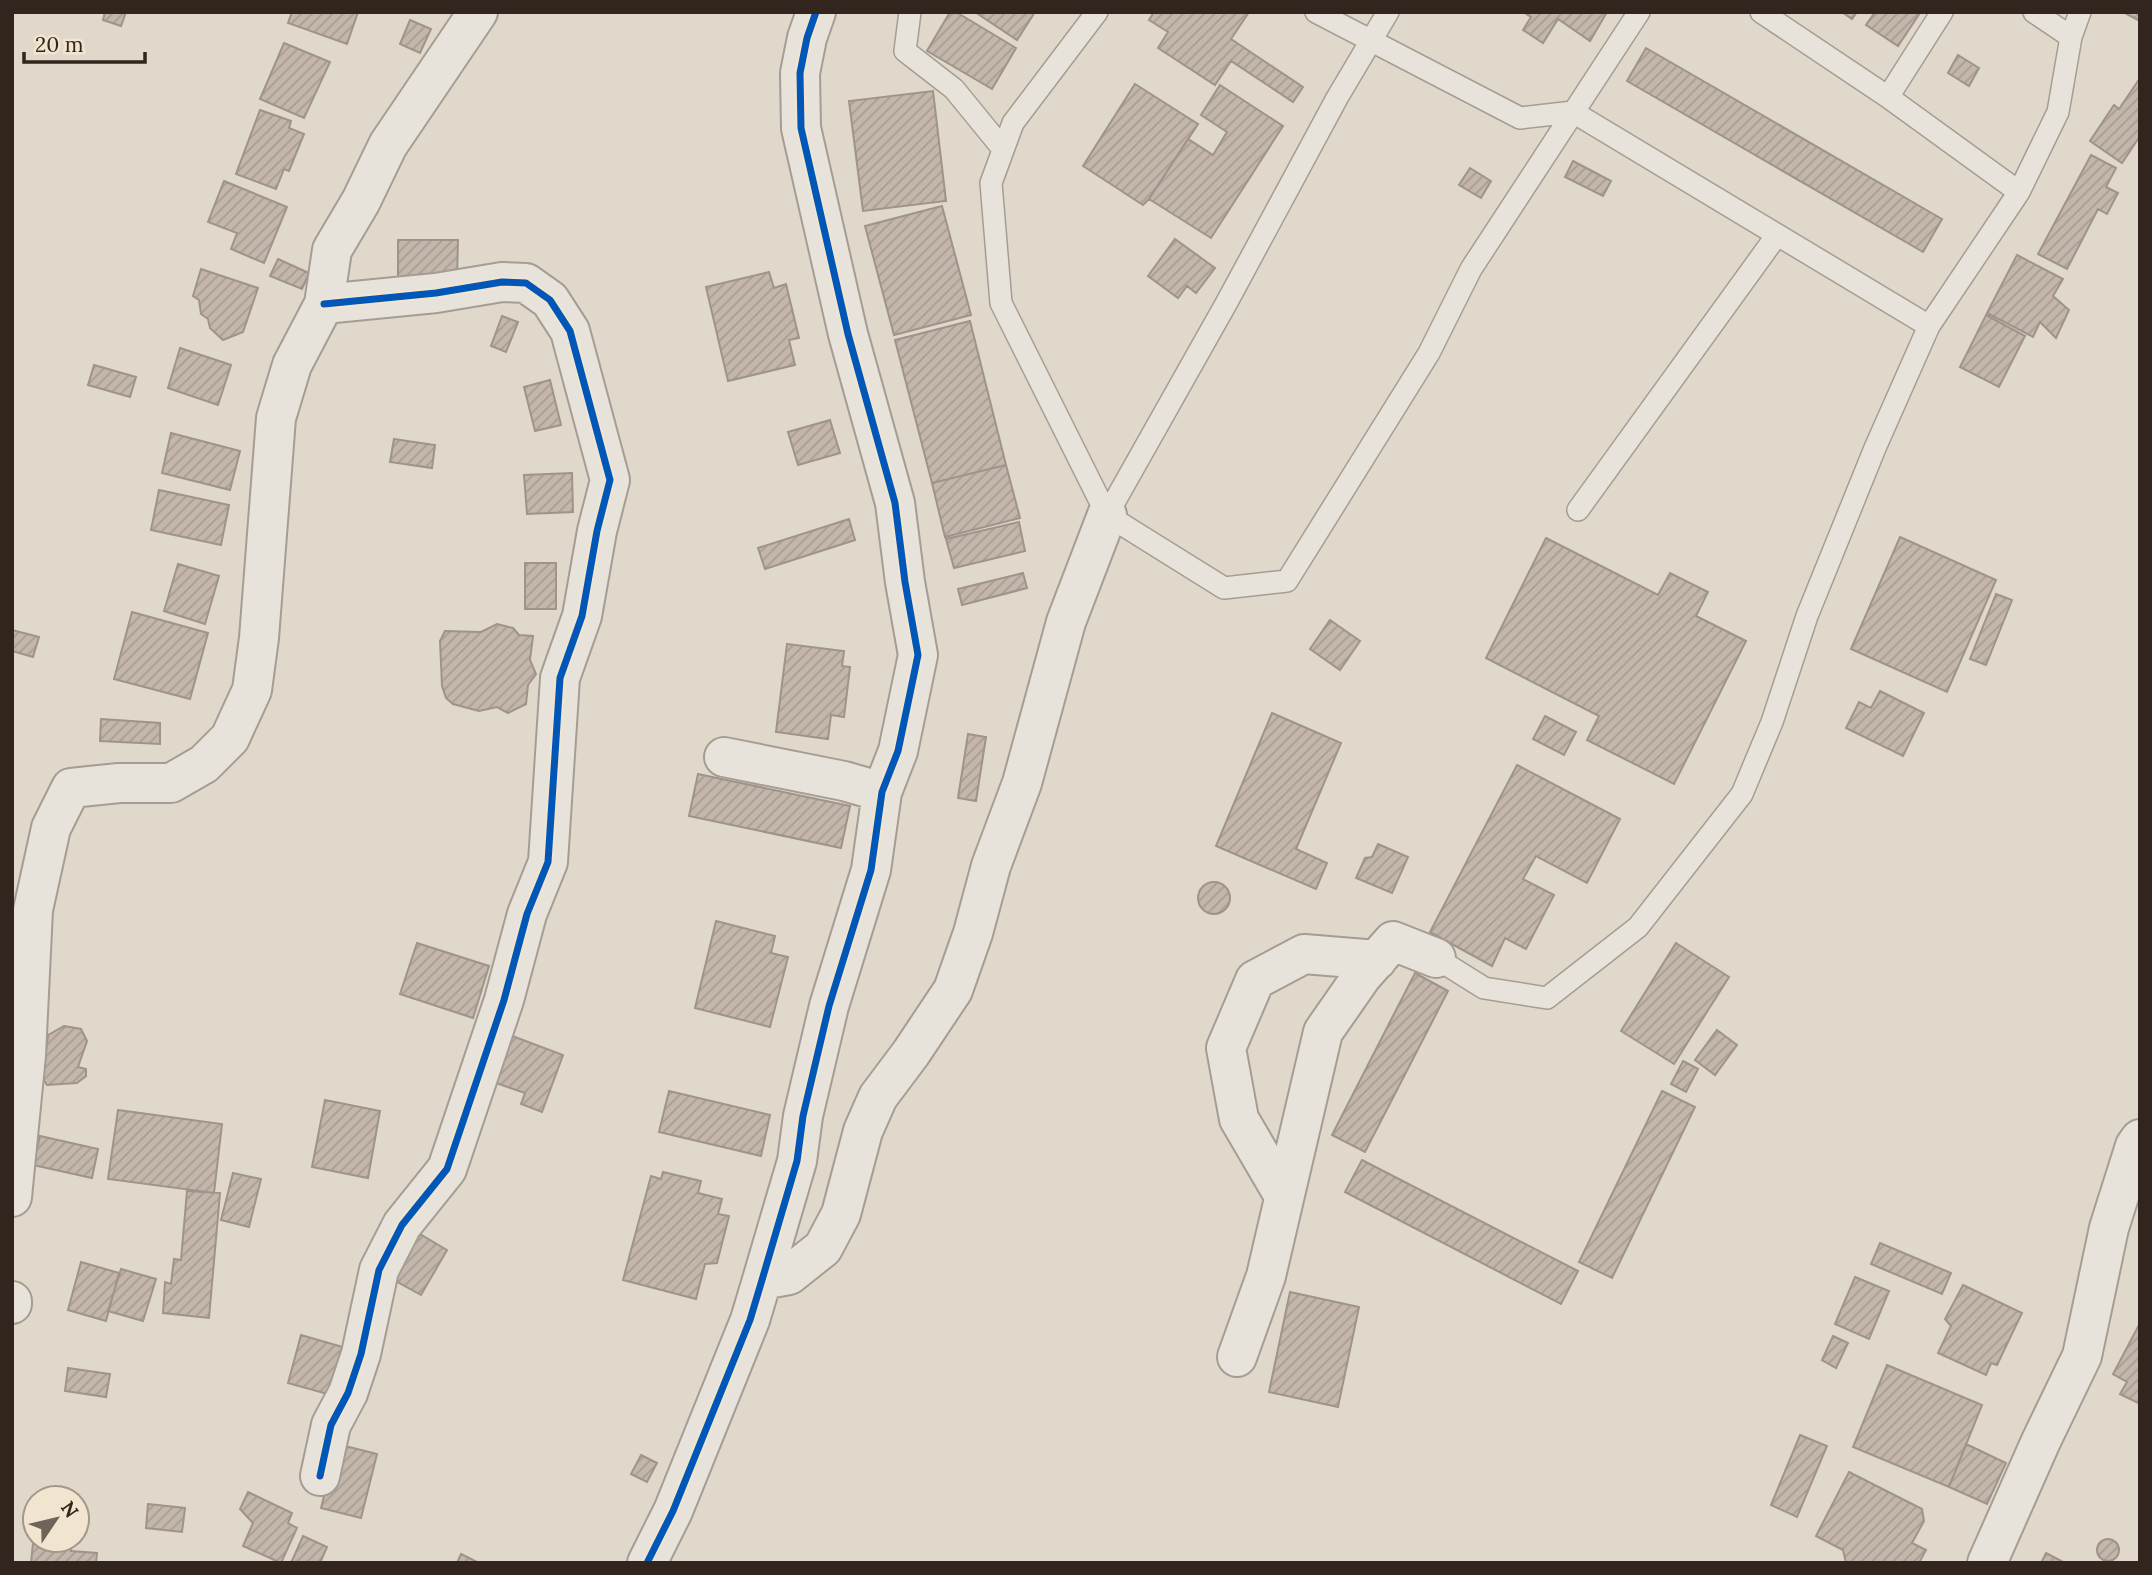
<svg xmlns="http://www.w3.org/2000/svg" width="2152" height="1575" font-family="Lora,serif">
<defs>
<pattern id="building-hatch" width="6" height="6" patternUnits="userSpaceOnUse" patternTransform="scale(1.75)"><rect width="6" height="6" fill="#c3b6ab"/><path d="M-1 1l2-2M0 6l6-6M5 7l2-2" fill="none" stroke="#a89c93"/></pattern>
</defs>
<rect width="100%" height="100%" fill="#e0d8ca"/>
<path fill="url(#building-hatch)" stroke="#9f938a" stroke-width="2" d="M105 12H126L121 26 103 20Z
M292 12H358L347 44 288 23Z
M950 12H956L1016 48 992 89 927 51Z
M975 12H1035L1017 40Z
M1154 12H1249L1231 39 1303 87 1293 102 1231 61 1215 85 1158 48 1168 32 1149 20Z
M1523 12H1607L1590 41 1558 19 1543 43 1523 30 1531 17Z
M1842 12H1857L1852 19Z
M1875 12H1920V13L1898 46 1866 25Z
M2123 12H2140V21Z
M410 20 431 29 420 53 400 44Z
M284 43 330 62 304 118 260 99Z
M1646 48 1942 219 1923 252 1627 81Z
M1958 55 1979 68 1969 86 1948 73Z
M2140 78V136L2122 163 2090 141 2114 105 2119 109Z
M1135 84 1198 124 1149 199 1143 205 1083 166Z
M1220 85 1283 126 1211 238 1149 199 1188 139 1213 155 1227 132 1201 115Z
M933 91 946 201 863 211 849 101Z
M260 110 291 121 289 128 304 134 289 171 284 169 276 189 236 174Z
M2091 155 2116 168 2106 187 2118 193 2107 214 2098 209 2067 269 2038 254Z
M1573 161 1611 181 1603 196 1565 177Z
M1470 168 1491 181 1481 198 1459 185Z
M224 181 287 207 264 263 231 249 237 233 208 222Z
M942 206 971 315 894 335 865 226Z
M1175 239 1215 268 1196 293 1187 286 1178 298 1148 276Z
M398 240H458L457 278H398Z
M2017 255 2063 279 2053 296 2069 310 2056 338 2040 322 2033 337 1987 313Z
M278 259 309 273 302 289 270 276Z
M201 269 258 288 243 332 223 340 210 328 208 319 201 314 199 300 193 296Z
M769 272 774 288 786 284 799 338 789 340 795 365 728 381 706 287Z
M1986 315 2025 336 1999 387 1960 367Z
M502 316 518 322 506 352 491 346Z
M970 321 1006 465 932 483 895 340Z
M180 348 231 365 218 405 168 388Z
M94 365 136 377 130 397 88 385Z
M550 380 561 425 535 431 524 387Z
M830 420 840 453 798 465 788 432Z
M171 433 240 451 230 490 162 473Z
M394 439 435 445 432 468 390 462Z
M1006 465 1020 518 945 537 932 483Z
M572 473 573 512 527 514 524 475Z
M159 490 229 505 221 545 151 530Z
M849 519 855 540 765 569 758 548Z
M1019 522 1025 551 954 568 946 539Z
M1900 537 1996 580 1947 692 1851 649Z
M1546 538 1658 595 1670 573 1708 592 1696 616 1746 641 1674 784 1587 740 1599 716 1486 658Z
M525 563H556V609H525Z
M178 564 219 576 205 624 164 611Z
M1023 573 1027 588 962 605 958 589Z
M1996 594 2012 600 1986 665 1970 659Z
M132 612 208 633 190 699 114 679Z
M1330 620 1360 641 1340 670 1310 649Z
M497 624 513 628 519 635 533 636 530 660 536 674 528 685 526 704 508 713 497 707 479 711 453 704 446 698 442 686 440 641 445 631 481 632Z
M12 630 39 637 33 657 12 651Z
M787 644 844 651 842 666 850 667 844 717 831 715 828 739 776 732Z
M1880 691 1924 713 1903 756 1846 728 1859 702 1871 708Z
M1272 713 1341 743 1296 849 1327 863 1316 889 1216 846Z
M1545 716 1576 732 1564 755 1533 739Z
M101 719 160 723V744L100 741Z
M968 734 986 737 976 801 958 798Z
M1517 765 1620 819 1587 883 1536 856 1523 879 1554 895 1526 949 1505 938 1492 966 1430 932Z
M698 774 850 806 841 848 689 816Z
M1378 844 1408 857 1392 893 1356 878 1365 858 1372 857Z
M1198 898a16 16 0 1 1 32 0a16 16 0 1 1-32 0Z
M716 921 775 936 771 953 788 957 770 1027 695 1008Z
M417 943 489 966 473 1018 400 994Z
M1676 943 1729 977 1674 1064 1621 1031Z
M1415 973 1448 991 1365 1152 1332 1135Z
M64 1026 81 1029 87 1041 78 1067 86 1069V1076L77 1083 47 1085 43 1079 48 1035Z
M1717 1030 1737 1045 1715 1075 1695 1060Z
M507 1034 563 1055 542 1112 521 1104 525 1093 490 1081Z
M1683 1061 1698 1069 1686 1092 1671 1084Z
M669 1091 770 1115 761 1156 659 1132Z
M1662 1091 1695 1107 1612 1278 1579 1262Z
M325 1100 380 1111 368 1178 312 1167Z
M118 1110 222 1124 214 1193 108 1179Z
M40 1136 98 1149 92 1178 33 1165Z
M1362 1160 1578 1271 1561 1304 1345 1192Z
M663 1172 701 1181 698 1193 722 1199 718 1214 729 1216 717 1263 705 1264 696 1299 623 1280 651 1176 661 1179Z
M233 1173 261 1179 249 1227 221 1220Z
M187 1191 220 1193 209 1318 163 1313 165 1282 171 1284 174 1259 181 1260Z
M420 1234 447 1250 421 1295 394 1280Z
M1880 1243 1951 1273 1942 1294 1871 1264Z
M81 1262 119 1273 106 1321 68 1310Z
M121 1269 156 1279 143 1321 108 1311Z
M1855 1277 1889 1291 1869 1339 1835 1324Z
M1963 1285 2022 1313 1997 1365 1991 1363 1986 1375 1938 1353 1951 1326 1945 1319Z
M1290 1292 1359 1307 1338 1407 1269 1392Z
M2140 1323V1404L2120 1394 2127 1382 2113 1374Z
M301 1335 346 1348 342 1398 288 1383Z
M1833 1336 1848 1343 1836 1368 1822 1360Z
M1887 1365 1982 1405 1949 1487 1853 1447Z
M68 1368 110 1374 106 1397 65 1391Z
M1800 1435 1827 1446 1797 1517 1771 1505Z
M337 1444 377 1454 361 1518 321 1508Z
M1966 1444 2006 1463 1987 1504 1949 1487Z
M641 1455 657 1463 647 1482 631 1474Z
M1849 1472 1922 1509 1924 1521 1912 1543 1926 1550 1919 1563H1846L1843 1550 1816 1536Z
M248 1492 292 1513 288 1523 297 1528 281 1563 243 1546 253 1523 240 1509Z
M148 1504 185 1508 182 1532 146 1528Z
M303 1536 327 1547 320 1563H291Z
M2097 1550a11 11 0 1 1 22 0a11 11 0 1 1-22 0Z
M42 1540 72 1542 71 1551 97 1553 96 1563H31L33 1543 41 1544Z
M2046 1553 2065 1563H2041Z
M461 1554 479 1563H457Z"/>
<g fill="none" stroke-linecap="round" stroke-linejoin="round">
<g stroke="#a59d93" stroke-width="24">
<path id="lane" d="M910 12 905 51 954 89 1003 149
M1097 12 1013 123 991 183 1001 303 1107 515 1224 588 1287 581 1429 353 1471 269 1639 12
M1316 12 1520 118 1573 112 1929 326 2019 192 2058 112 2071 37 2080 12
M1761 12 1888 97 2019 192
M2034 12 2071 37
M1888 97 1942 12
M1578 510 1777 235
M1107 515 1227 302 1337 98 1388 12
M1436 958 1484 988 1547 998 1638 927 1742 794 1772 722 1807 616 1875 448 1929 326"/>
</g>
<g stroke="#a59d93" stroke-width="42">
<path id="street" d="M724 757 844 781 882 792
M1284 1196 1239 1119 1226 1048 1255 980 1304 954 1377 960
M12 1197 26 1055 33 910 51 828 71 788 119 783H171L204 764 230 738 252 690 259 638 276 418 292 365 324 304 332 250 361 201 388 145 478 12
M762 1280 789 1275 823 1248 841 1214 863 1131 878 1097 911 1053 953 990 973 933 991 866 1022 783 1066 622 1107 515
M12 1301V1304
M1237 1357 1266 1276 1323 1032 1362 976 1393 941 1436 958
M320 1476 331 1425 348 1393 361 1354 379 1270 402 1225 447 1169 504 1000 527 914 548 862 560 678 582 616 597 531 610 480 570 331 550 300 526 283 502 282 436 293 324 304
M647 1563 673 1511 750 1320 762 1280 797 1161 803 1116 829 1006 871 870 882 792 898 751 918 655 905 582 895 503 848 334 801 128 800 73 807 38 816 12
M1987 1563 2041 1441 2082 1356 2109 1228 2135 1146 2140 1139"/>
</g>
<use href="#lane" stroke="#e8e3da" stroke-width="21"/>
<use href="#street" stroke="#e8e3da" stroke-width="38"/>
<g stroke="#f2e5cf" stroke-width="11">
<path id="cycleway" d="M320 1476 331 1425 348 1393 361 1354 379 1270 402 1225 447 1169 504 1000 527 914 548 862 560 678 582 616 597 531 610 480 570 331 550 300 526 283 502 282 436 293 324 304
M647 1563 673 1511 750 1320 762 1280 797 1161 803 1116 829 1006 871 870 882 792 898 751 918 655 905 582 895 503 848 334 801 128 800 73 807 38 816 12"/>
</g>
<use href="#cycleway" stroke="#0057b8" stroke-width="7"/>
</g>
<rect width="2152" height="1575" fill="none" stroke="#32251d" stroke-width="28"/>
<g transform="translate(56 1519) rotate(55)"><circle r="33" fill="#f2e5cf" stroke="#a59888" stroke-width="2"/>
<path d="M0-5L12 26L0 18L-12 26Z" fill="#6f645a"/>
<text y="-10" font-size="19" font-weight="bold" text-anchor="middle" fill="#32251d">N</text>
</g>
<path d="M24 52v10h121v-10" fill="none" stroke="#32251d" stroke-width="3.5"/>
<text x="35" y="52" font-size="21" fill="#32251d" stroke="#f2e5cf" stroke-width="5" paint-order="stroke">20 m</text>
</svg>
